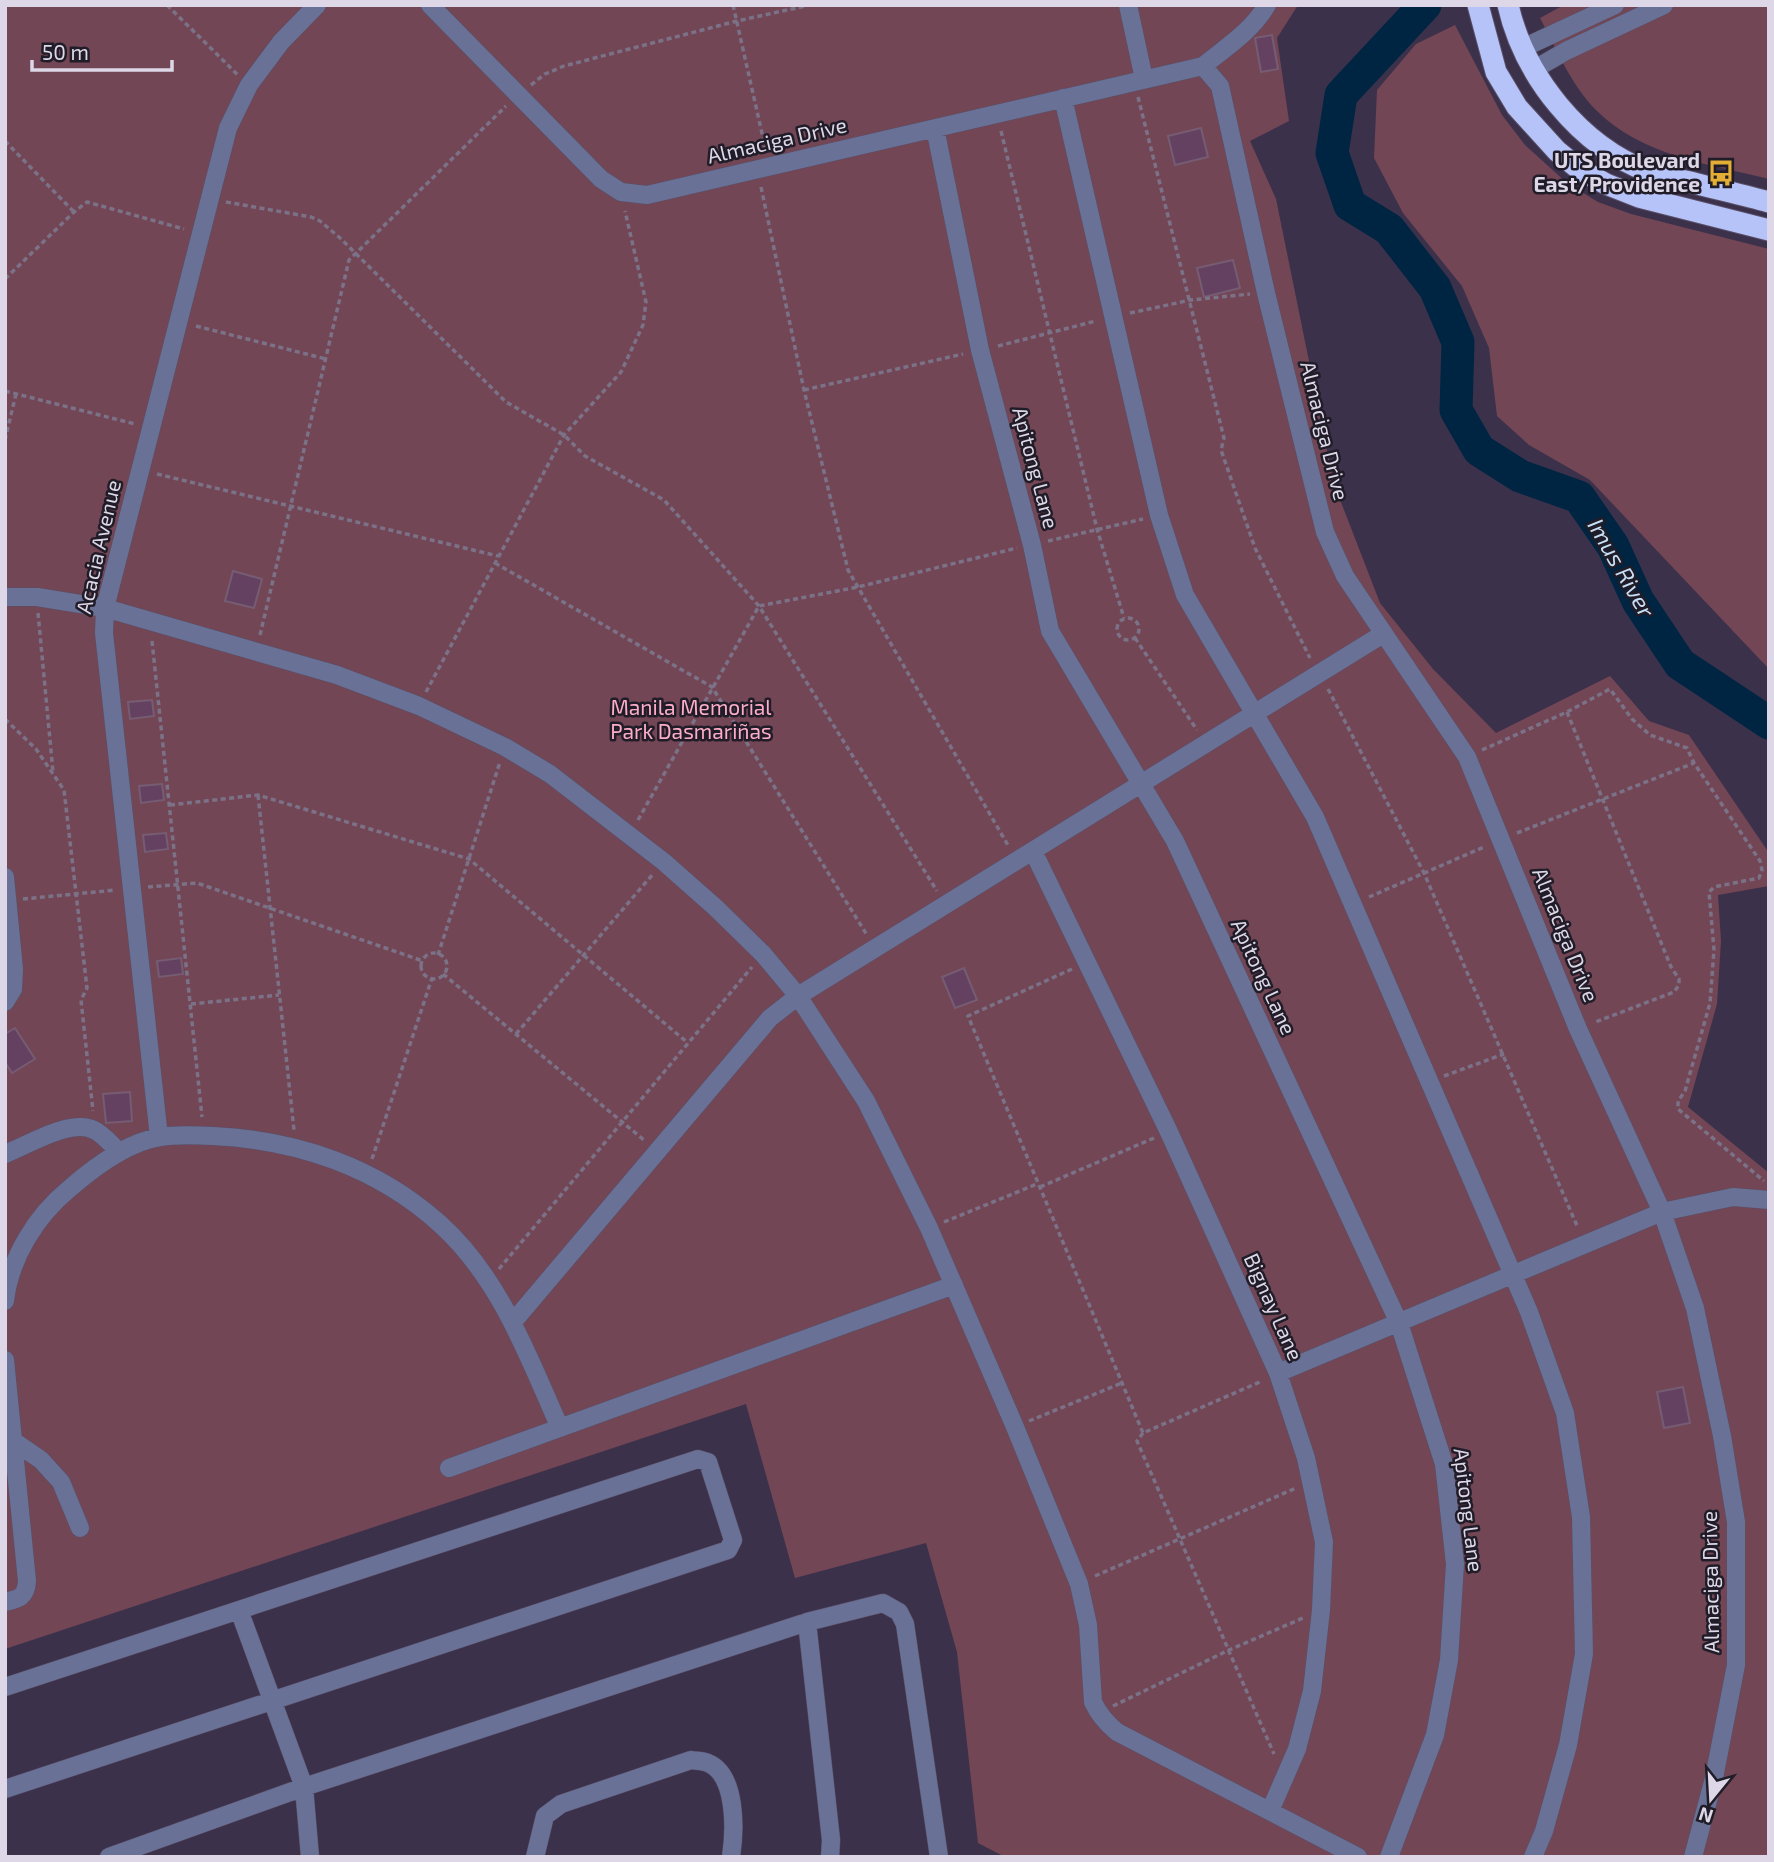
<svg xmlns="http://www.w3.org/2000/svg" width="1774" height="1862" font-family="'Exo 2',sans-serif">
<rect width="100%" height="100%" fill="#3c314b"/>
<path fill="#734655" d="M5 5H1298L1277 38 1289 121 1250 141 1276 199 1334 484 1380 603 1433 669 1496 733 1610 676 1649 721 1689 735 1769 853V886L1718 895 1721 941 1717 1004 1688 1107 1769 1173V1857H1005L978 1843 957 1652 926 1543 795 1578 746 1404 5 1649Z
M1564 5H1769V179C1708 164 1642 156 1596 110 1571 85 1556 48 1540 18Z
M1455 25 1502 115 1525 145 1567 183 1598 202 1631 214 1769 249V669L1590 480 1529 445 1497 416 1489 348 1462 286 1403 213 1374 158 1377 90 1416 44Z"/>
<g fill="none" stroke-linecap="round" stroke-linejoin="round">
<path stroke="#002542" stroke-width="33" d="M1425 5 1341 95 1332 153 1350 205 1389 229 1435 288 1458 342 1456 410 1479 450 1520 476 1579 497 1613 546 1638 601 1680 664 1769 723"/>
</g>
<path fill="#654161" stroke="#765c73" stroke-width="2" d="M1272 35 1278 69 1261 72 1255 38Z
M1201 128 1208 157 1175 165 1168 136Z
M1233 260 1240 288 1204 297 1197 268Z
M233 571 262 579 254 608 225 601Z
M152 700 154 716 130 719 128 702Z
M162 784 164 800 141 803 139 786Z
M166 833 168 849 145 852 143 835Z
M181 958 183 974 159 977 157 961Z
M964 968 977 1000 955 1008 942 977Z
M15 1028 35 1059 12 1073 5 1062V1034Z
M130 1092 132 1121 106 1123 103 1094Z
M1683 1387 1690 1423 1664 1428 1657 1392Z"/>
<g fill="none" stroke-linecap="round" stroke-linejoin="round">
<g stroke="#594f67" stroke-width="19">
<path id="minor" d="M430 5 601 179 621 192 647 195 1203 66C1226 47 1251 32 1267 5
M1128 5 1144 79
M1523 48 1615 5
M1203 66 1220 86 1266 293 1325 532 1345 576 1467 757 1578 1029 1662 1212 1695 1308 1722 1436 1736 1522V1665L1714 1778 1693 1857
M1533 70 1566 51 1664 5
M1063 98 1159 515 1185 595 1315 817 1529 1312 1565 1413 1581 1517 1584 1654 1568 1745 1544 1831 1533 1857
M935 128 980 350 1032 545 1050 631 1175 841 1399 1323 1444 1464 1455 1564 1449 1660 1435 1735 1389 1857
M5 597H37L105 608 337 675 419 706 505 747 550 774 664 862 716 908 763 954 798 996 866 1101 929 1228 1015 1427 1079 1584 1088 1625 1093 1702C1099 1715 1106 1723 1117 1732L1358 1857
M1033 851 1169 1132 1278 1373 1306 1458 1324 1542 1321 1610 1312 1691 1297 1749 1270 1811
M5 877 14 969 13 989 5 1002
M159 1137 104 633 105 608 228 128 249 85 281 42 317 5
M5 1154C28 1145 71 1118 94 1130 103 1134 112 1145 119 1152
M5 1301C10 1258 36 1216 69 1189 93 1168 128 1142 160 1137 177 1134 196 1135 213 1136 297 1140 377 1167 440 1224 500 1278 528 1356 560 1428
M513 1322 770 1018 798 996 1383 634
M5 1360 27 1581C26 1597 19 1599 5 1602
M1278 1373 1662 1212 1733 1197 1769 1200
M12 1440 41 1460 61 1482 80 1528
M449 1468 954 1285
M239 1610 304 1787 310 1857
M807 1622 831 1840 830 1857
M5 1687 698 1459 708 1462 733 1540 728 1550 5 1789
M109 1857 304 1787 807 1622 883 1603 899 1612 905 1624 939 1857
M535 1857 545 1816 561 1804 691 1760C696 1761 704 1761 708 1763 737 1775 735 1831 731 1857"/>
</g>
<g stroke="#594f67" stroke-width="23">
<path id="highway" d="M1478 5 1496 72 1517 107 1557 151 1579 169 1606 184 1639 197 1769 230
M1508 5C1524 76 1580 146 1649 172 1662 177 1677 179 1690 182 1717 189 1743 195 1769 202"/>
</g>
<path stroke="#7b7288" stroke-width="3.5" stroke-dasharray="5 3.5" stroke-linecap="butt" d="M167 5 238 75
M733 5 766 151
M531 85 545 74 564 66 737 21 810 5
M1138 97 1224 438 1221 450 1255 548 1310 658
M1001 131 1097 529 1124 618
M5 141 74 212
M761 187 804 390 848 570 1009 847
M226 202 311 217 320 221 340 238 506 402 564 435 585 456 664 500 759 606 937 891
M5 279 74 212 87 202 184 229
M1130 313 1191 300 1250 294
M196 326 326 359
M998 346 1096 321
M804 390 963 354
M5 391 135 424
M5 440 16 394
M157 474 498 556
M1048 541 1143 519
M495 563 712 687 867 935
M38 613 53 772
M1117 629a11 11 0 1 1 22 0a11 11 0 1 1-22 0Z
M260 635 349 260 506 106
M1135 638 1197 730
M152 641 202 1117
M1328 689 1424 873 1578 1228
M426 692 564 435 621 372 643 325 646 302 625 211
M1567 712 1671 967 1679 979V985L1674 992 1593 1023
M5 719 36 749 64 790 87 988 81 1000 93 1111
M1482 750 1567 712 1610 689 1632 719 1650 735 1687 748 1694 763 1760 861 1762 870 1759 878 1714 887 1709 892 1714 950 1710 1003 1685 1091 1678 1101V1109L1764 1181
M258 795 294 1130
M170 805 258 795 469 859 688 1043
M638 820 759 606 858 587 1017 548
M1517 833 1694 763
M148 887 197 883 423 961
M1369 897 1484 847
M23 899 116 890
M421 966a13 13 0 1 1 26 0a13 13 0 1 1-26 0Z
M438 955 500 762
M1072 969 968 1016 1143 1433 1262 1381
M443 974 644 1140
M191 1004 279 995
M516 1034 653 874
M1444 1076 1504 1054
M372 1159 432 978
M1040 1187 1154 1138
M944 1222 1037 1184
M499 1269 752 967
M1029 1421 1122 1383
M1143 1433 1137 1441 1274 1754
M1095 1576 1296 1488
M1113 1706 1229 1650 1303 1618"/>
<use href="#minor" stroke="#697196" stroke-width="18"/>
<use href="#highway" stroke="#b6c3f9" stroke-width="21"/>
</g>
<defs>
<g id="bus-bare" transform="scale(2.1)"><path d="M-5-6H5V4H4V6H2V4H-2V6H-4V4H-5ZM-3.5-4V0h7V-4ZM-3.5 1.2v1.5H-2V1.2ZM2 1.2v1.5H3.5V1.2Z" fill="#e4ae35" stroke="#201c28" stroke-width="2.5" paint-order="stroke"/></g>
</defs>
<g fill-rule="evenodd">
<use href="#bus-bare" x="1721" y="173"/>
</g>
<g text-anchor="middle" stroke-width="5" stroke-linejoin="round" paint-order="stroke">
<g font-size="21" fill="#ddd7e7" stroke="#201c28">
<text transform="translate(777 141) rotate(-13)" y="7">Almaciga Drive</text>
<text transform="translate(1324 431) rotate(76)" y="7">Almaciga Drive</text>
<text transform="translate(1035 468) rotate(75)" y="7">Apitong Lane</text>
<text transform="translate(99 547) rotate(-77)" y="7">Acacia Avenue</text>
<text transform="translate(1565 935) rotate(68)" y="7">Almaciga Drive</text>
<text transform="translate(1263 977) rotate(65)" y="7">Apitong Lane</text>
<text transform="translate(1273 1307) rotate(66)" y="7">Bignay Lane</text>
<text transform="translate(1468 1510) rotate(83)" y="7">Apitong Lane</text>
<text transform="translate(1711 1582) rotate(-91)" y="7">Almaciga Drive</text>
</g>
<g font-size="21" font-weight="bold" fill="#ddd7e7" stroke="#201c28" text-anchor="end">
<text x="1700" y="168">UTS Boulevard<tspan x="1700" dy="24">East/Providence</tspan></text>
</g>
<g font-size="21" fill="#fdadc7" stroke="#201c28">
<text x="691" y="715">Manila Memorial<tspan x="691" dy="24">Park Dasmariñas</tspan></text>
</g>
<g font-size="23" font-style="italic" fill="#c7dff5" stroke="#201c28">
<text transform="translate(1621 568) rotate(60)" y="8">Imus River</text>
</g>
</g>
<rect width="1774" height="1862" fill="none" stroke="#ddd7e7" stroke-width="14"/>
<g transform="translate(1711 1799) rotate(198)" stroke="#201c28" stroke-width="5" paint-order="stroke">
<path d="M0-5L12 26L0 18L-12 26Z" fill="#ddd7e7"/>
<text y="-10" font-size="19" font-weight="bold" text-anchor="middle" fill="#ddd7e7">N</text>
</g>
<path d="M32 60v10h140v-10" fill="none" stroke="#ddd7e7" stroke-width="3.5"/>
<text x="42" y="60" font-size="21" fill="#ddd7e7" stroke="#201c28" stroke-width="5" paint-order="stroke">50 m</text>
</svg>
